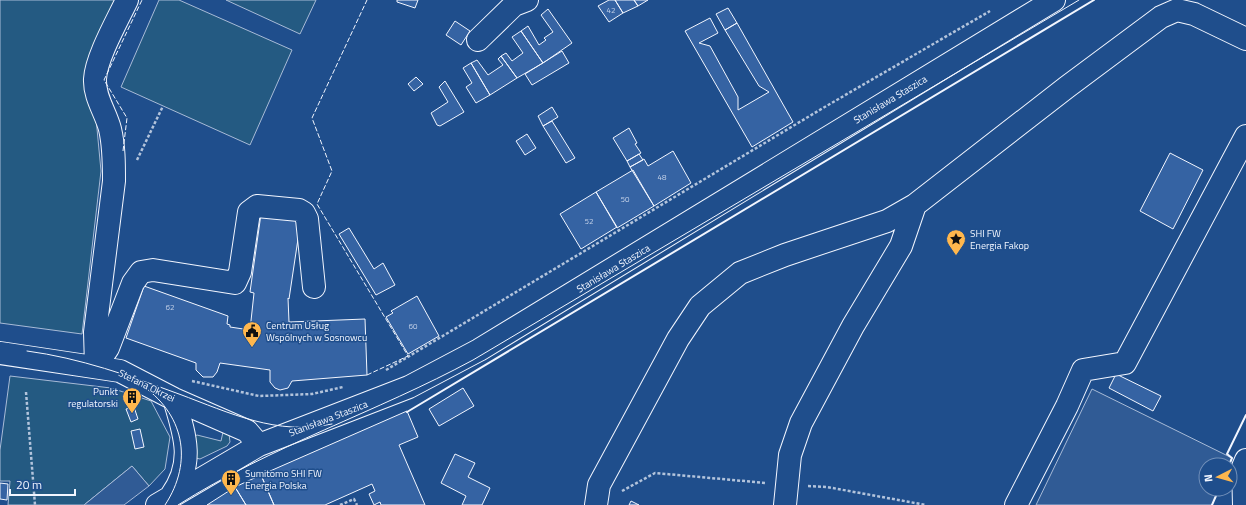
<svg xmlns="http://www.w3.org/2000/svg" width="1246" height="505" font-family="'Titillium Web',sans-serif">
<rect width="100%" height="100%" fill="#1f4e8c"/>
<path fill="#245a82" stroke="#a8bbd7" d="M0 0H116L90 55 101 171 82 334 0 323Z
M159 0H179L292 50 250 145 121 87Z
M226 0H316L300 34Z
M10 376 111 388 151 401 170 437 165 469 149 486 132 466 84 505H8L10 481H0V450Z
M223 432 229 434 230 442 227 446 200 459 196 458 195 436 197 435 221 441Z"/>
<path fill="#305b95" stroke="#a8bbd7" d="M1092 389 1232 458 1229 465H1206V489H1219L1212 505H1036Z
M132 466 149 486 124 505H84Z"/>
<path fill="#3563a3" stroke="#f2f6ff" d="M397 0H418L415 8 397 2Z
M609 0H615L623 13 609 22 598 6Z
M615 0H634L638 6 623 13Z
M634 0H648L638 6Z
M728 8 737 23 725 30 716 14Z
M548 9 572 43 543 63 521 31 528 26 539 45 546 40 544 38 553 32 541 15Z
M710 18 718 33 699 43 710 46 738 97V110L769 92 759 86 725 30 737 23 793 122 752 147 685 31Z
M455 21 470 31 461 45 446 35Z
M521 31 543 63 517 78 501 56 506 53 512 61 523 53 512 37Z
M562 51 569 63 532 85 525 74Z
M501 56 517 78 490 95 471 63 477 60 488 75 503 65 498 59Z
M471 63 490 95 476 103 466 87 472 83 463 68Z
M416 77 423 84 414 91 408 84Z
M445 81 464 112 440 126 437 125 431 113 448 102 439 87Z
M552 107 558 117 543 126 538 116Z
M552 121 575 158 566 163 543 126Z
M629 128 637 143 635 144 641 153 627 161 613 138Z
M527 134 536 148 525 155 516 141Z
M673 151 691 183 654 206 630 167 644 159 648 166Z
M1170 153 1203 170 1173 229 1140 211Z
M639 154 643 160 630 167 627 161Z
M633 170 654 206 617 228 596 192Z
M596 192 617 227 581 249 560 214Z
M261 214 301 219 289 299 288 298 289 322 365 319 367 375 292 381 288 388 280 390 275 388 270 382V370L220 363 217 372 213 377H203L196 370V363L126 338 144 286 228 316 227 324 230 325V327L250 330 254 293 250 292Z
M349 228 374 269 383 263 395 285 376 295 339 234Z
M417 296 439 336 408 354 386 317 393 313 391 311Z
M1116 374 1161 396 1153 411 1109 388Z
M463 388 474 406 439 426 429 409Z
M134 407 138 419 131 422 126 409Z
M407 411 418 437 399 445 425 505H381L380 502 374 505 369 494 375 491 372 484 325 505H274L261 475Z
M140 429 144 447 135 449 131 431Z
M455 454 475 463 468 477 490 488 482 505H462L466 496 441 483Z
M261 475 274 505H246L235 487Z
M0 483 8 484 7 500 0 499Z
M235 487 246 505H207Z
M631 501 639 505H629Z"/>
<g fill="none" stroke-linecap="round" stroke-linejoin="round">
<g stroke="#f2f6ff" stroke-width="24">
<path id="minor" d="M478 40 514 5 527 0
M0 353 120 371 174 399 247 431 259 445
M96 366 108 348 133 283 141 272 153 270 235 283 240 272 249 212 257 206 299 210 304 213 307 219 314 287
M96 366 95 332 114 181C114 163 114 146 110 129 106 113 94 97 95 79 96 58 117 21 127 0
M171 496C195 463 185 435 174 399
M157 505 259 445 409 387 479 350 1054 0
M596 505 599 485 678 339 700 306 740 273 785 255 887 221 915 205 1067 87 1161 17 1177 10 1194 14 1246 39
M785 505 790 455 801 423 853 326 901 246 915 205
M1016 505 1067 406 1083 370 1125 363 1246 136
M1244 505 1243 467 1246 460"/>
</g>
<path stroke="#b3c4dc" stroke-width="2.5" stroke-dasharray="3 2" stroke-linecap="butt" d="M137 160 163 106
M386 370 823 108 990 11
M192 381 259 396 312 394 343 387
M26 392 35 505
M808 486 827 487 926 505
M622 491 655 473 766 483
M340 505 354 499 357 505"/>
<use href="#minor" stroke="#1f4e8c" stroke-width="22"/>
<path stroke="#f2f6ff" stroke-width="1" d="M27 351C80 358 130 376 179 394 230 413 277 436 332 424
M140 384C184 413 194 461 165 505
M178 505C271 446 377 412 473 360L1079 0"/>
<path stroke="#f2f6ff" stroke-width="1" stroke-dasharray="5 2" stroke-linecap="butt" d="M123 151 127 118 104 80 142 0
M367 375 408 356 317 204 332 171 312 118 367 0"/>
<path stroke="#f2f6ff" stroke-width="2" d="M407 412 1094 0
M1229 465 1232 458 1227 454 1246 415
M1212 505 1219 489"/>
</g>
<defs>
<g id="sight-pin" transform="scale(1)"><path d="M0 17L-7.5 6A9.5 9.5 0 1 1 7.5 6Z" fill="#ffb74d" stroke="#1f4e8c"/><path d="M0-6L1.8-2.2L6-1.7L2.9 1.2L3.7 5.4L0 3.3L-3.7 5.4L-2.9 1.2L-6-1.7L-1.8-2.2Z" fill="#111"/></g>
<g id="civic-pin" transform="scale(1)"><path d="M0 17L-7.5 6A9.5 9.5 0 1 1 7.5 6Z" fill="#ffb74d" stroke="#1f4e8c"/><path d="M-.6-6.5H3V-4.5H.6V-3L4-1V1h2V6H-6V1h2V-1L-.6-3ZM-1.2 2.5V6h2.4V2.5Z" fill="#111"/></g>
<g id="building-pin" transform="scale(1)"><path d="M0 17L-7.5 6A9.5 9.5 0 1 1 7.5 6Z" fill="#ffb74d" stroke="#1f4e8c"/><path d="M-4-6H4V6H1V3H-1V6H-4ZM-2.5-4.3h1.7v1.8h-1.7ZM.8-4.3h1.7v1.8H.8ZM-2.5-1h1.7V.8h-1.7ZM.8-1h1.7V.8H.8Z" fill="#111"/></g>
</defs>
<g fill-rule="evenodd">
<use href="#sight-pin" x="956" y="239"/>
<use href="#civic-pin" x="252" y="331"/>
<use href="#building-pin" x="132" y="397"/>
<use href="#building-pin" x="231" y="479"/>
</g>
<g text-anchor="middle" stroke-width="3" stroke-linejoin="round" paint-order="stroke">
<g font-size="8" fill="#c3d1e8">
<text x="611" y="13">42</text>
<text x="662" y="180">48</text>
<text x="625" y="202">50</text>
<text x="589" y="224">52</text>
<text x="170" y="310">62</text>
<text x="413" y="329">60</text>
</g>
<g font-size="10" fill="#f2f6ff" stroke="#1f4e8c">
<text transform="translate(890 99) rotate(-31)" y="4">Stanisława Staszica</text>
<text transform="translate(613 268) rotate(-31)" y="4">Stanisława Staszica</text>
<text transform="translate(147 385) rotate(26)" y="4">Stefana Okrzei</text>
<text transform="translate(328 418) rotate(-21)" y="4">Stanisława Staszica</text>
</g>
<g font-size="10" fill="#f2f6ff" stroke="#1f4e8c" text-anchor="start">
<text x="970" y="237">SHI FW<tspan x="970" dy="12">Energia Fakop</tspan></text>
<text x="266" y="329">Centrum Usług<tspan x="266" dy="12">Wspólnych w Sosnowcu</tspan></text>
<text x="118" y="395" text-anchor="end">Punkt<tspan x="118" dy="12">regulatorski</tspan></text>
<text x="245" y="477">Sumitomo SHI FW<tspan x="245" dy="12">Energia Polska</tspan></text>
</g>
</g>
<g transform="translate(1218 477) rotate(264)"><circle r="19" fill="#1f4e8c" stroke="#7391ba"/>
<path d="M0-3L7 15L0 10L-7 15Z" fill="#ffb74d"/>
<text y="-6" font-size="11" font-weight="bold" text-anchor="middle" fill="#f2f6ff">N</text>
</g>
<path d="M10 489v6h65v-6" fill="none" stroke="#f2f6ff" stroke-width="2"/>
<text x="16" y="489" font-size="12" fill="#f2f6ff" stroke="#1f4e8c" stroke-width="3" paint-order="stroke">20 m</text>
</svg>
